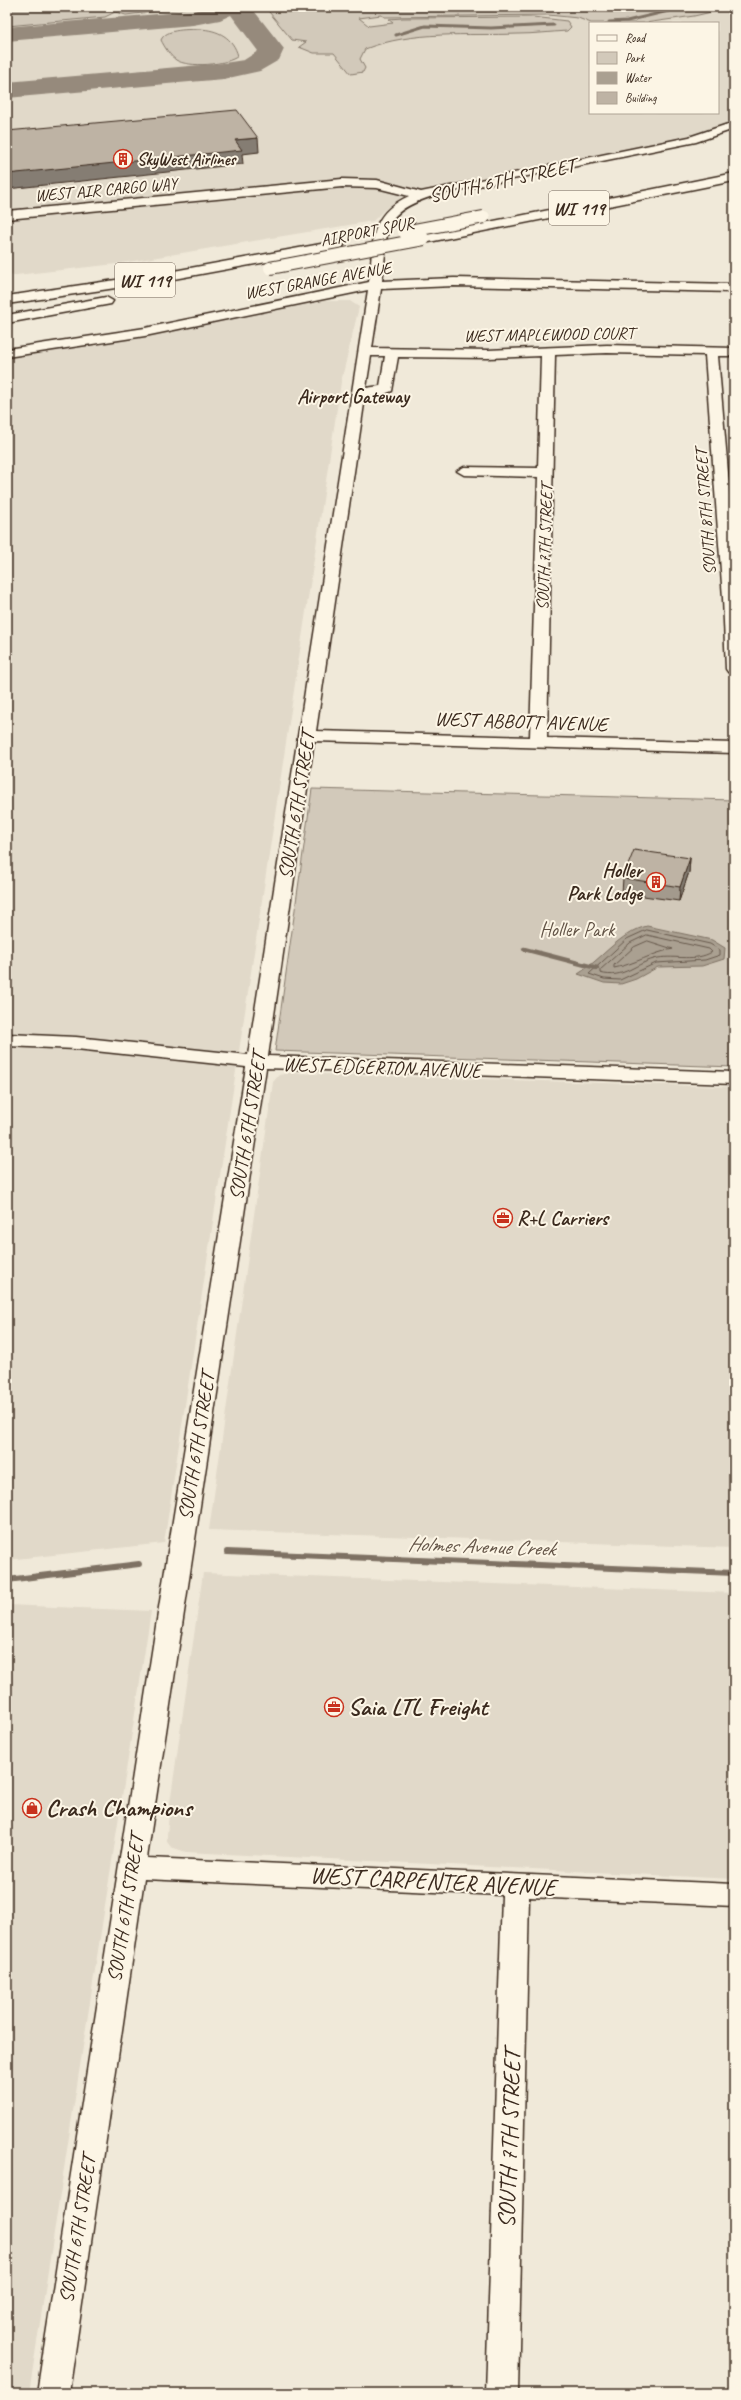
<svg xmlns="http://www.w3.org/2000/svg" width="741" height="2400" font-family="Caveat,sans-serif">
<rect width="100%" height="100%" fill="#f0e9d9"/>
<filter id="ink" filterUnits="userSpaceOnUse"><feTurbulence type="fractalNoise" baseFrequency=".025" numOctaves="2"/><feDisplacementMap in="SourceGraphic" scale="8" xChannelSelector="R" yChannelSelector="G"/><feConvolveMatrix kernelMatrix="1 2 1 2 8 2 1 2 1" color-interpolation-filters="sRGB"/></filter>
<g filter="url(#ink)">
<path fill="#e1d9c9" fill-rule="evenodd" d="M7 7H734V121L690 137 430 188 402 197 383 211 373 221 116 264 7 276ZM590 23H718V113H590Z
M313 301H350L359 307 341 382 164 1543 7 1560V356L157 334Z
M289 1073 734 1087V1548L209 1530 273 1082 279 1075Z
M203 1573 734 1593V1879L186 1852 171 1847 167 1842V1835L170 1803Z
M7 1605 151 1611 29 2393H7Z"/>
<path fill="#d2c9ba" stroke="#867a6c" d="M7 7H190L126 15 115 12 105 17 7 26Z
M265 7H733L694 16 645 23H591L578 18 548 15 385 17 381 15 359 18 369 26 393 23 388 19 403 18 533 17 567 21 571 27 567 31C550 32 534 34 518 34 466 36 414 30 365 49L360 59 365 68 363 72 351 74 334 53H314L299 47 306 42 292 40Z
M200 29C218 30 233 37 238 56 228 65 188 68 176 60 170 56 164 46 161 40 166 28 189 30 200 29Z
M312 789 734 800V1067L275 1051Z"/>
<path fill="#aaa091" stroke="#7e7163" d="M647 926 712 940 725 948 724 959 702 966 658 967 636 979 621 984 604 983 578 974C602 959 619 933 647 926Z"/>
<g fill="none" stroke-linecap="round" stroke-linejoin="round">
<path stroke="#67594c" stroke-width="1" d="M647 930 710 944 720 950V955L705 960 656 963 620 980 604 979 589 974 627 939Z
M647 935 709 949 712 952C695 962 676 955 658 958 636 962 624 980 600 973V970L630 943Z
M648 941 673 949C651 953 636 964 614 968V965L634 947Z"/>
<path stroke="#7e7163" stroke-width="3" d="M609 22 627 21 685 7
M396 35 425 26 491 28 554 25"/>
<path stroke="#7e7163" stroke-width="4.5" d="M524 949 597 968"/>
<path stroke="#7e7163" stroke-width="6" d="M227 1552 734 1573
M7 1580 139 1564"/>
<path fill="#968a7c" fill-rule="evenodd" d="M208 7H251L284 49 279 60 260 71 224 79 7 98V82L224 63 244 60 258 51 231 15 220 20 193 25 7 41V27L193 11Z"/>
<g stroke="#3b2a1e" stroke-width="3">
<path id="minor" d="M734 122V129L696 142 439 194C377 213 390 226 382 281L454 278 734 284V292L454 286 381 289 372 348 488 350 607 345 734 348V356H718L734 542V674L728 672 726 669 723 598 705 355 607 353 555 355 547 738 734 743V753L314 741 268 1056 734 1072V1084L266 1068 147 1858 734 1884V1906L529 1897 518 2393H486L502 1895 144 1879 69 2393H37L156 1626 246 1067 76 1049 7 1046V1034L76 1037 248 1055 368 290 145 336 7 357V349L145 328 369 282C375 242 366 216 409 196L377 188 342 187 7 219V211L342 179 377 180 421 192 689 137ZM371 356H385L380 386 366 388ZM541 356 538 468 464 467 457 471 464 475 538 477 530 737 316 731 365 397 379 396 392 391 398 357 488 358Z"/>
</g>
<g stroke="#3b2a1e" stroke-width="3">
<path id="highway" d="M734 173V181L424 243 417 239 424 235Z
M337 241 342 242 344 245 342 248 163 281 7 304V296L163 273Z
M106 297 113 301 111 304 7 323V315Z"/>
</g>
<use href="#minor" fill="#fcf5e5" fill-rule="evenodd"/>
<use href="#highway" fill="#fcf5e5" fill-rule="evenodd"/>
<g stroke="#3b2a1e" stroke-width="14" stroke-linecap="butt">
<path id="highway-bridge" d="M404 232 484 217
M270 268 424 239"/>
</g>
<use href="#highway-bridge" stroke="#fcf5e5" stroke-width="12"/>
</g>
<path fill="#a39a8d" stroke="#3b2a1e" d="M690 858 689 872 679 901 622 893 623 878Z"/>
<path fill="#857d73" stroke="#3b2a1e" d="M258 138 259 152 242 154 243 164 7 189V174L235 140Z
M690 858 689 872 679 901 680 887Z"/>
<path fill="#beb3a4" stroke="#3b2a1e" d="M237 110 258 138 235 140 242 150 7 174V131Z
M634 850 690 858 680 887 623 878Z"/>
</g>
<defs>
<g id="building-ring" transform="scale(1)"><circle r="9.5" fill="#fcf5e5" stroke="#c8321e" stroke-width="1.5"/><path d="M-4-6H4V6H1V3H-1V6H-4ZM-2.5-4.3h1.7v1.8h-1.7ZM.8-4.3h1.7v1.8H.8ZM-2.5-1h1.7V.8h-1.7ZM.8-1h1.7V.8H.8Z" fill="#c8321e"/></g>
<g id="office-ring" transform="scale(1)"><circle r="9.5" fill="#fcf5e5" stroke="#c8321e" stroke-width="1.5"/><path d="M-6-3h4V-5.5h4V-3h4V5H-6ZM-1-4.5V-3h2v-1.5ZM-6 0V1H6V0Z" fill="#c8321e"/></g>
<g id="shop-ring" transform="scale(1)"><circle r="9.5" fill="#fcf5e5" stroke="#c8321e" stroke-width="1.5"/><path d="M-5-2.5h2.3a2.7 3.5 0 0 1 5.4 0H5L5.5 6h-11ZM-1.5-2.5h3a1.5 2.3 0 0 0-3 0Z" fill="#c8321e"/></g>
</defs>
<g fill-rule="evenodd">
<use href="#building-ring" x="123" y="159"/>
<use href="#building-ring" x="656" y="882"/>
<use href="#office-ring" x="503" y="1218"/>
<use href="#office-ring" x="334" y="1707"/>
<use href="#shop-ring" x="32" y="1808"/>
</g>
<g text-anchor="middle" stroke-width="4" stroke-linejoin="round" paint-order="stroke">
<g font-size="17" font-weight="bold" fill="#3b2a1e" stroke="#fcf5e5" text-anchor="start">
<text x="137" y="165">SkyWest Airlines</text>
</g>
<g font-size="17" fill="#3b2a1e" stroke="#fcf5e5">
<text transform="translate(106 189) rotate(-5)" y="6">WEST AIR CARGO WAY</text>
<text transform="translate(367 231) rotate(-11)" y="6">AIRPORT SPUR</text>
<text transform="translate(318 280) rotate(-10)" y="6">WEST GRANGE AVENUE</text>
<text transform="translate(549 334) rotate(-1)" y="6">WEST MAPLEWOOD COURT</text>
<text transform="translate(705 512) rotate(-94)" y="6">SOUTH 8TH STREET</text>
<text transform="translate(544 547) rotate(-88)" y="6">SOUTH 7TH STREET</text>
</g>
<g fill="#fcf5e5" stroke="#75675a" stroke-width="1">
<rect x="549" y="191" width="60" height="34" rx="3"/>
<rect x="115" y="263" width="60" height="34" rx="3"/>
</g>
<g font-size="19" font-weight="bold" fill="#3b2a1e">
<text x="579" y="215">WI 119</text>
<text x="145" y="287">WI 119</text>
</g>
<g font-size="20" fill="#3b2a1e" stroke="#fcf5e5">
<text transform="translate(502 180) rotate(-12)" y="7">SOUTH 6TH STREET</text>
<text transform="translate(521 721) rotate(2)" y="7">WEST ABBOTT AVENUE</text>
<text transform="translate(296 805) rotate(-81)" y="7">SOUTH 6TH STREET</text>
<text transform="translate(382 1067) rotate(2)" y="7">WEST EDGERTON AVENUE</text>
<text transform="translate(247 1126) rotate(-81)" y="7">SOUTH 6TH STREET</text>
<text transform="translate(196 1446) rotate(-81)" y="7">SOUTH 6TH STREET</text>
<text transform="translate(125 1908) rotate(-81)" y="7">SOUTH 6TH STREET</text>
<text transform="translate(77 2229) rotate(-81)" y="7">SOUTH 6TH STREET</text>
</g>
<g font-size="20" font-weight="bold" fill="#3b2a1e" stroke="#fcf5e5">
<text x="353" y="403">Airport Gateway</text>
</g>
<g font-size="20" font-weight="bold" fill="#3b2a1e" stroke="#fcf5e5" text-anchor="end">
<text x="642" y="877">Holler<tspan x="642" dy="23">Park Lodge</tspan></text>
<text x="517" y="1225" text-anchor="start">R+L Carriers</text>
</g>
<g font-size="20" fill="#615245" stroke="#fcf5e5">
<text x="577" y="936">Holler Park</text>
</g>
<g font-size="21" font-style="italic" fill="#625346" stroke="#fcf5e5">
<text transform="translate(481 1546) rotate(2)" y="7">Holmes Avenue Creek</text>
</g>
<g font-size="24" font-weight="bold" fill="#3b2a1e" stroke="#fcf5e5" text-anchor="start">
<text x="348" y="1715">Saia LTL Freight</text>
<text x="46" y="1816">Crash Champions</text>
</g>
<g font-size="24" fill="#3b2a1e" stroke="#fcf5e5">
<text transform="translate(433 1881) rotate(3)" y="8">WEST CARPENTER AVENUE</text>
<text transform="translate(509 2139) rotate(-88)" y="8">SOUTH 7TH STREET</text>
</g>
</g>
<rect width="741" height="2400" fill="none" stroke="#fcf5e5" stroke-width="24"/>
<rect x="12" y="12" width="717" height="2376" fill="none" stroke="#3b2a1e" stroke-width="1.5" filter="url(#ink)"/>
<rect x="589" y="22" width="130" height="92" fill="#fcf5e5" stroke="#afa495"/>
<rect x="597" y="35" width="20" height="6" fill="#fcf5e5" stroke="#afa495"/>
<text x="625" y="42" font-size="12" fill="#3b2a1e">Road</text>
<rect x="597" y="52" width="20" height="12" fill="#d2c9ba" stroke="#afa495"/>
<text x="625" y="62" font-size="12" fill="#3b2a1e">Park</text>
<rect x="597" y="72" width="20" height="12" fill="#aaa091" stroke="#afa495"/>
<text x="625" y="82" font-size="12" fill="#3b2a1e">Water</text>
<rect x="597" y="92" width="20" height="12" fill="#beb3a4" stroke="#afa495"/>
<text x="625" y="102" font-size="12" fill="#3b2a1e">Building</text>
</svg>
